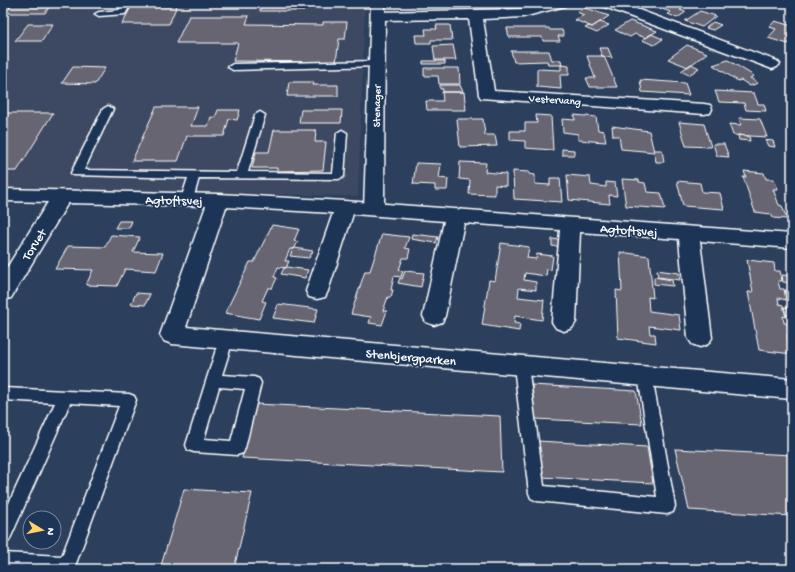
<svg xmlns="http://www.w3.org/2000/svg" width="795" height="572" font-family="'Gochi Hand',sans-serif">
<rect width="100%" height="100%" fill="#2c3f5c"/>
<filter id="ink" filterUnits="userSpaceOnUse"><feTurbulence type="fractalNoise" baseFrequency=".025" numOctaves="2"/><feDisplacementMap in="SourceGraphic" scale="8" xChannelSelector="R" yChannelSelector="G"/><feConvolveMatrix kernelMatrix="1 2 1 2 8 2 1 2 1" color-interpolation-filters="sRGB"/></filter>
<g filter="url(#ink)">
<path fill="#3d4a62" d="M3 3H365L358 196 3 189Z"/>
<path fill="#666571" stroke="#fff" d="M13 3H52L45 13H5Z
M133 3H178L169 24H122Z
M262 3H318V7H304V11H260Z
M410 3H428V5H410Z
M644 3H690L680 10 686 12 677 18 668 14 671 12Z
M749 3H768L762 7Z
M584 8 592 10 609 16 592 27 575 20 584 15 577 12Z
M700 11 716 16 702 27 685 21Z
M189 16H249L246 24 323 25V22H347L345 39H339L336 62 233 61 238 43H176Z
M630 21 657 31 646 38 635 34 630 37 615 30Z
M775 21 792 26V40L788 44 768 38 776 29 769 27Z
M600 22 609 25 597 33 585 28 589 26 592 27Z
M713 22 721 25 713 30 706 28Z
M28 24H53L42 41H15Z
M436 25H450L452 40H431V43H416L415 35H426L425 29H437Z
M507 28H549L550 30H562L564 36H558L560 41H543L542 37H509Z
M651 34 663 39 654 45 642 40Z
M453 45 456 60H435L433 46Z
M687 45 707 53 688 67 668 59Z
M599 48H608L612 58 602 56Z
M511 51H549L552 60H561L562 65H548L547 61 514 62Z
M587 56H604L617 87H590L586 78H595Z
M728 60 754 76 750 78 758 83 750 86 741 80 738 81 713 65Z
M423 61H445V64H423Z
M691 64 699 68 689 75 681 71Z
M561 65 569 66V75H560L561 89 537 87V69L561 70Z
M73 67 105 68 95 84 62 83Z
M424 68H459L460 84H439L438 76H424Z
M640 80 685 83 689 95 642 92Z
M289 82H314L313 85H338V96H287Z
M440 85H460L463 92H443V89H440Z
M715 91 754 93 758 104H764L766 111 746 110 744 103 719 102Z
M442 92H464L466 110H427L426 101H443Z
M156 107H198L191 126H208L211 117 215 118 218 110H240L237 120 229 119 224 136H187L178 161H132Z
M301 110H342L341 123H299Z
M3 113H53L17 171H3Z
M536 115 551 116 553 150 525 148V141L510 140V131H525V123H537Z
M574 115 596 117 598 130 604 131 606 142 578 140V134L563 132 562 119 575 120Z
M739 118 760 119 767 137 733 135 729 124 741 125Z
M457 119H483L485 135H495L497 146 460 147Z
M679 122 704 124 711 147 686 146Z
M612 126 649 131 654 152 621 149 619 136H613Z
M274 130H316L315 142H326L323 170 277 171V168H252L256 152H269Z
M738 135 749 136 750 141 739 140Z
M765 140 773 141 775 147 768 146Z
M713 144H724L729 157 717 156Z
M562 149 574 150V155H562Z
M654 150H662L664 162H656Z
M460 162 486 163 485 172 506 174V186L495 185V195L469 194 470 180 459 179Z
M416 163 441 164 439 178 448 179 447 190H435V185L413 184Z
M513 171 529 172V174L535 175V184L550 185V178H560L562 202 514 199Z
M744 171 764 173 766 179H774L778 189H773L779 205 782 206 787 219 773 218 771 214 755 212 743 177H746Z
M567 175 590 177 591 185 606 187V182L615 183 617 196 609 195 610 204 569 200Z
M622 179 639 180V182L645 183 647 192 661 193 665 209 626 206Z
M677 181 700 183 702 192 720 193 724 209 683 206Z
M119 221H132L129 228H115Z
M272 225 299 229 294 241 298 242 294 249H290L285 261H289L286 268 278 267 274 277 277 278 272 288H268L262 301 266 302 259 319 225 313 250 262H254Z
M382 234 409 237 405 248 410 249 408 258H403L399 270 403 271 401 277 394 276 391 290H393L391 297H388L383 311H387L382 325 369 323 371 317 351 314 365 271H370Z
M412 234 438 237 436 243 411 239Z
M111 235 140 237 133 252 163 253 156 271 125 269 117 286 86 285 93 270 55 269 68 246 105 247Z
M552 239 561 240 560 247 552 246Z
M501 243 529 247 527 258 536 259 537 254 553 256 551 270 547 269 546 276 525 273 524 280 536 282V290L519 288 518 297 544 300 542 320 515 316 514 323 520 324 519 331 482 325 489 280 495 281Z
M295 248 313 251 309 258 290 256 293 249Z
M620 252 649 256 653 298 648 297 649 311 679 315 681 330 649 326 650 334H655L656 343 618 338 616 290 622 291Z
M747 260 774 263 775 271H780L782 281H778L780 289H784L786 300 778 298 779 304 783 305 786 317 783 316 784 323H787L790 335H787L788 343H792V354L759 350 748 292H753Z
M287 267 308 270 305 278 281 274 284 268Z
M657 270 679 273 680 280 658 277Z
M405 271 424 273 421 287 398 283 400 278 402 279Z
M782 275 792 276V283L783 282Z
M654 277 672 280 673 286 654 284Z
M785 290 792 291V299L787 298Z
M136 293 150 294 145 305 131 304Z
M278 304 318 309 314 323 273 318Z
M784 307 792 308V316L786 315Z
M532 385 636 391 642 424 535 419Z
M255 404 500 416 502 472 242 458Z
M537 441 647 447 653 483 541 477Z
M675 449 792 455V516L689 510Z
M184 489 252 493 234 569H160Z"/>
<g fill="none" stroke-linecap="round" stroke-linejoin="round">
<g stroke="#fff" stroke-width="3">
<path id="service" d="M124 3H132L125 14 99 16 95 14 99 12 119 10Z
M377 61 380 62 382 64 380 66 233 70 228 67 233 64Z
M108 106 113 109 84 170 237 172 255 115 260 112 265 115 248 172 333 173 337 133 342 130 347 133 344 176 342 178 338 179 199 178 193 199 191 202H183L181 199 188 178 73 175 71 173 103 109Z
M226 335 231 336 233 340 222 375 254 377 259 379 261 383 245 448 243 453 237 455 194 452 188 450 186 445 219 340 221 336ZM219 387 245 389 231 441 204 439Z
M521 360 526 362 528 366 544 486 657 497 638 376 640 372 645 370 650 372 652 376 675 506 673 512 667 514 537 501 531 498 529 493 514 366 516 362Z
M3 388 129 394 134 396 136 400 74 569H3V553L62 556 119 406 70 403 9 541 3 543V516L55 403 3 400Z"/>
</g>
<g stroke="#fff" stroke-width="3">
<path id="minor" d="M544 3H567L565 6 523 17 483 19 494 91 704 104 710 105 712 109 710 113 704 114 481 98 479 95 469 19 378 20 373 19 371 16 373 13 378 12 523 9Z
M600 3H620L777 61 780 64 777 67 772 69 767 67 602 6Z
M3 189 218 194 345 201 792 234V248L700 241 712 338 708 344 700 347 692 344 688 338 679 239 580 232 576 322 572 328 564 331 556 328 552 322 560 230 464 223 445 316 442 322 434 325 426 322 423 316 444 221 353 214 328 291 325 297 317 299 309 297 306 291 333 213 226 207 186 327 792 379V399L172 344 164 341 160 335 206 206 68 203 11 298 3 300V274L48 202 3 201Z"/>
</g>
<g stroke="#fff" stroke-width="3">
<path id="tertiary" d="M371 3H385L384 209 381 214 374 215 367 214 364 209Z"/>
</g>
<use href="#service" fill="#1d3557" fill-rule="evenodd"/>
<use href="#minor" fill="#1d3557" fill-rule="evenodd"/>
<use href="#tertiary" fill="#1d3557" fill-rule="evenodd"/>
</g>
</g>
<g text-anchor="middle" stroke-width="3.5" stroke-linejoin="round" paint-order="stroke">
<g font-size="11" fill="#fff" stroke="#1d3557">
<text transform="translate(555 99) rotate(4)" y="4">Vestervang</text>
<text transform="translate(376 106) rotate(-89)" y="4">Stenager</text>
</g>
<g font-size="13" fill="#fff" stroke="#1d3557">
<text transform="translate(174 199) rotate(1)" y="5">Agtoftsvej</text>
<text transform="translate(629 229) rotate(4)" y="5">Agtoftsvej</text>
<text transform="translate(33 244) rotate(-58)" y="5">Torvet</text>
<text transform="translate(411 356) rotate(5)" y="5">Stenbjergparken</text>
</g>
</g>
<rect width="795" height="572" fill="none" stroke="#1d3557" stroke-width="16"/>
<rect x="8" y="8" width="779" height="556" fill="none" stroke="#fff" stroke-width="1.5" filter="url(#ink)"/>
<g transform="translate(42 530) rotate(100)"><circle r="19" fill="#1d3557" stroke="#77869a"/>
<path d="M0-3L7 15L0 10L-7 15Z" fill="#ffd166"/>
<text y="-6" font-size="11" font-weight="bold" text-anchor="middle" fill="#ffffff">N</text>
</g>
</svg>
